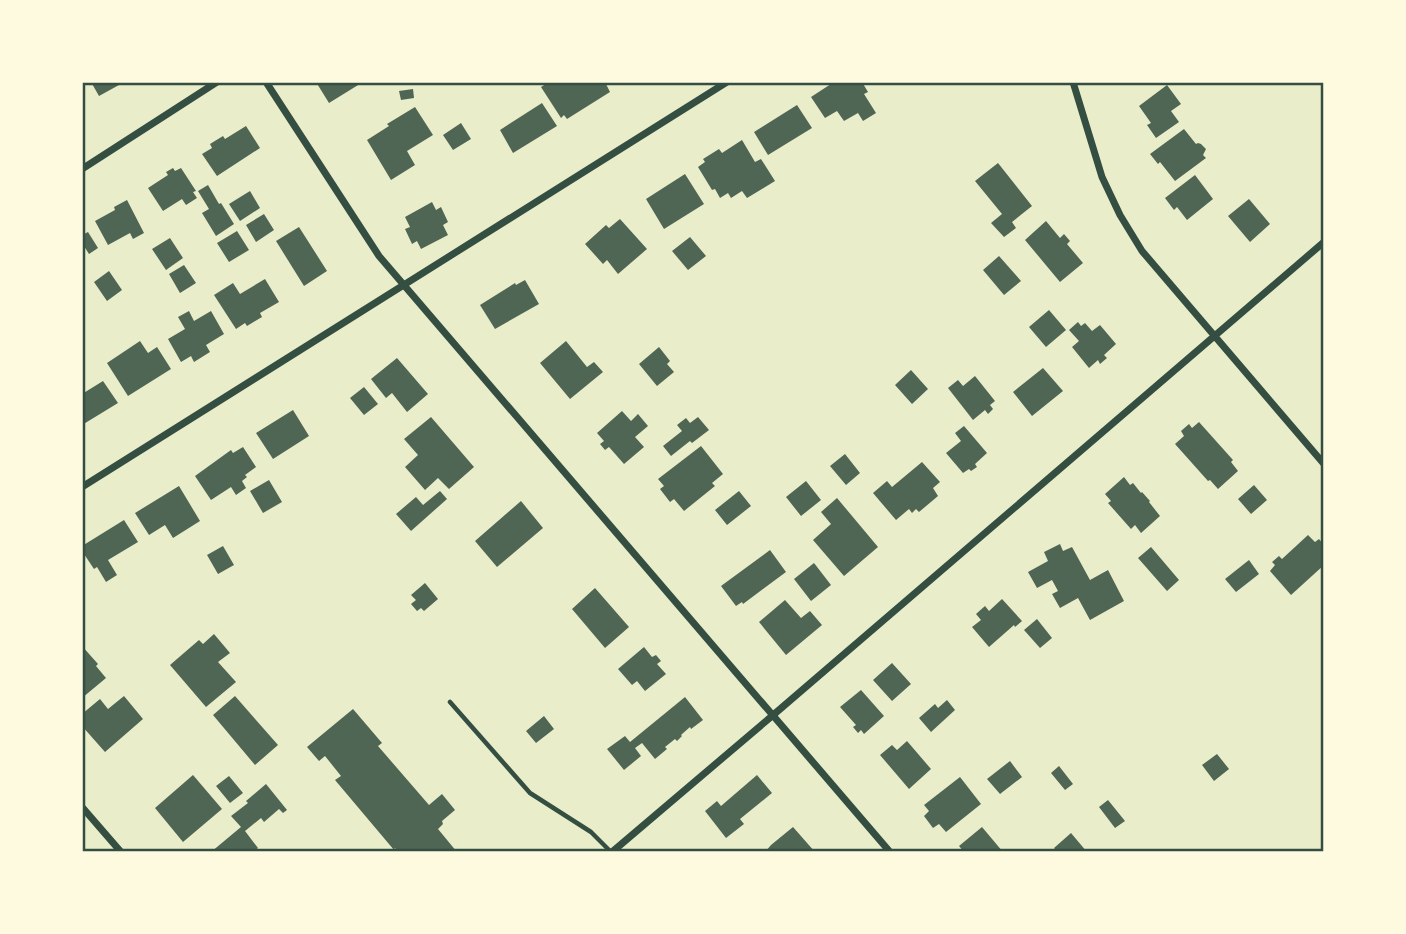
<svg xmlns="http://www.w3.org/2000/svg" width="1406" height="934" font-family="'DejaVu Sans',sans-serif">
<rect width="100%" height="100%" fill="#e9edc9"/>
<path fill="#4f6655" d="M91 82H118L119 85 99 96Z
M316 82H363L329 103Z
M549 82H605L610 92 567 119 564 115 561 118 541 87Z
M834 82H862L868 92 864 94 876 113 863 121 858 113 844 121 837 111 825 118 811 97Z
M1167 85 1181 104 1171 111 1179 122 1156 138 1147 125 1151 123 1139 106Z
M413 89 414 98 401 100 399 91Z
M542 103 557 126 513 153 500 130Z
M797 105 812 128 768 155 754 132Z
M415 107 433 135 407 151 415 165 391 180 367 140 389 126 387 124Z
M461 123 471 139 453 150 443 135Z
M246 126 260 148 217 176 202 154 212 148 210 144 223 136 225 139Z
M1184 129 1196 144 1198 143 1201 144 1206 149 1203 155 1206 158 1175 181 1160 162 1158 164 1150 154Z
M742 140 755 162 761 159 775 181 747 198 742 191 731 198 728 193 720 198 715 189 712 190 698 167 705 162 703 159 719 149 722 153Z
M998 163 1032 206 1012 222 1016 228 1004 237 991 223 1002 214 975 181Z
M173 168 175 171 181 168 196 191 193 192 197 198 186 205 182 199 163 211 148 188 168 175 166 172Z
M685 174 704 204 664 229 646 199Z
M1195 175 1213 199 1187 220 1177 207 1174 210 1165 198Z
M208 185 219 204 221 203 234 224 216 236 202 213 209 209 198 191Z
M250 191 260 208 240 221 229 204Z
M1249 199 1270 224 1250 242 1228 216Z
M127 200 144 233 133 239 130 233 108 245 95 221 115 210 114 207Z
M432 202 436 210 441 207 448 222 443 225 448 235 421 249 417 241 412 244 405 229 410 227 405 217Z
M264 214 274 230 256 242 246 225Z
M620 219 647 249 618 274 607 260 603 264 585 244 606 225 609 228Z
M1046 221 1060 238 1064 234 1070 241 1067 244 1083 263 1060 282 1025 240Z
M299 227 327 271 304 286 276 241Z
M237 231 249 250 229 262 217 243Z
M88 232 98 248 89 254 82 243V235Z
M690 237 706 256 688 270 672 251Z
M170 238 183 258 166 270 152 249Z
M999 256 1021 281 1004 295 983 270Z
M184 265 196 283 180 293 169 274Z
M109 271 122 290 107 301 94 282Z
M265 279 279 302 260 313 262 317 247 326 245 323 236 329 214 295 233 283 240 294Z
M525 280 539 304 495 329 480 305 515 283 516 285Z
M1049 310 1066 330 1046 347 1029 327Z
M189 311 194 321 211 311 224 334 206 345 210 352 194 362 191 356 181 362 168 339 185 329 178 317Z
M1078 322 1081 326 1085 323 1092 331 1100 325 1116 344 1104 355 1107 358 1100 364 1098 360 1089 368 1072 347 1079 341 1069 330Z
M140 341 148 353 157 347 171 369 128 396 107 363Z
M566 341 587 367 594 362 603 372 570 399 540 363Z
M659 347 670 361 667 364 674 372 657 386 639 364Z
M397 358 428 394 407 412 392 393 386 398 371 379Z
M1043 368 1063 391 1032 416 1013 392Z
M911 370 928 389 912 404 895 385Z
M975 376 995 401 990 405 993 409 988 414 985 410 973 420 948 388 958 380 963 386Z
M103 381 118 403 82 425V394Z
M364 387 378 404 364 415 350 398Z
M293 410 309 436 273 459 256 433Z
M622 411 631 421 638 414 648 426 635 437 644 447 624 464 609 447 605 450 600 444 604 441 597 433Z
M431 417 474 467 449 489 438 478 425 490 405 467 418 455 404 439Z
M698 417 709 430 692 443 690 441 671 456 663 446 682 431 677 425 686 418 690 423Z
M1199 422 1233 460 1231 462 1238 471 1218 489 1210 480 1208 481 1175 444 1184 436 1181 431 1189 424 1192 428Z
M964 426 987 453 975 464 977 467 971 471 969 469 963 473 946 453 961 441 955 433Z
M701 446 723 474 712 483 715 486 684 511 674 499 670 502 660 489 664 486 658 479Z
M243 447 256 467 245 475 247 477 242 481 246 488 236 495 231 487 211 500 195 476 231 450 233 453Z
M845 454 860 473 846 485 830 466Z
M922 462 940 482 933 488 938 496 919 512 916 509 912 513 909 509 896 520 873 493 887 481 892 487Z
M1124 477 1130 485 1133 483 1141 493 1142 492 1150 501 1149 502 1160 516 1141 533 1135 525 1131 529 1108 503 1111 501 1105 494Z
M269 480 282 502 263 513 250 491Z
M806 481 821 500 801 516 786 497Z
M1254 485 1267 500 1251 514 1238 499Z
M179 486 200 521 173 538 165 525 149 535 135 513Z
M440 491 447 499 411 531 396 514 416 497 423 505Z
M739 491 751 506 727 525 715 510Z
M837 498 878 547 844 576 813 540 831 524 821 512Z
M521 501 543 528 497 567 475 541Z
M124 520 138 542 108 560 117 575 106 582 97 567 94 569 82 551V546Z
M1308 535 1315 542 1319 539 1324 545 1322 551 1324 565 1291 595 1270 571 1275 565 1272 562 1279 556 1282 559Z
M1060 544 1063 551 1072 547 1090 580 1108 570 1124 601 1090 620 1078 598 1060 608 1052 594 1058 591 1052 580 1037 588 1028 572 1048 561 1044 552Z
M223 546 234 565 218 574 207 555Z
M1151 547 1179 580 1167 591 1138 558Z
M770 550 786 572 743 604 742 602 736 606 721 586Z
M1249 560 1259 574 1236 592 1225 579Z
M814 563 831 585 811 601 794 579Z
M425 583 438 599 424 611 421 608 417 611 411 604 416 600 411 595Z
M595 588 629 627 605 648 572 609Z
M1002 599 1022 621 1015 627 1014 625 989 647 972 627 981 620 976 614 985 606 989 611Z
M785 600 801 618 810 611 822 625 786 655 759 622Z
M1037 619 1052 638 1040 648 1024 630Z
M214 634 230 653 218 662 236 682 206 707 170 665 199 640 203 644Z
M82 646 98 664 96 666 106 678 82 698Z
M644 647 652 657 656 655 661 661 657 664 666 674 645 691 637 681 632 685 618 669Z
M892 663 911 684 892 701 873 680Z
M861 690 884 716 864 734 861 730 858 733 853 727 856 725 840 707Z
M124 696 143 719 105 752 82 726V714L100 699 108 709Z
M235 696 278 745 255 765 213 715Z
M685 697 703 720 691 729 690 727 681 735 682 736 677 741 675 739 665 747 667 749 655 759 642 743 635 748 641 756 624 770 607 749 625 736 630 742Z
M947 700 955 710 931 732 919 718 935 704 938 708Z
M353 709 382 743 378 746 429 805 442 794 455 810 442 821 443 824 438 829 457 852H398L395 848 394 850 335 780 341 776 325 756 319 761 307 747Z
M544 716 554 729 536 743 526 731Z
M907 741 931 769 909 789 880 755 892 745 897 750Z
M1217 754 1229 769 1214 781 1202 765Z
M1010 761 1022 777 1000 794 987 779Z
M1059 766 1073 784 1065 790 1051 773Z
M193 775 222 809 183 842 155 808Z
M757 775 772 793 740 819 744 824 726 838 705 811 717 801 721 806Z
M229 776 243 793 230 803 216 786Z
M960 777 981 804 946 832 939 824 933 828 924 816 929 811 924 805Z
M266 784 287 810 283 813 279 809 264 822 261 818 245 831 258 848 253 852H211L241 827 231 816 248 803 246 801Z
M1108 800 1125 821 1115 828 1099 807Z
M793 827 815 852H765L771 845Z
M982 827 1003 852H964L959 846Z
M1071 833 1087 852H1057L1054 848Z"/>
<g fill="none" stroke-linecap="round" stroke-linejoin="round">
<path stroke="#344e41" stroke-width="4.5" d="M450 702 530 793 591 832 611 852"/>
<path stroke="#344e41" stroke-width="7" d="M266 82 379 256 890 852
M1073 82 1102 177 1120 215 1142 251 1324 464
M82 169 217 82
M82 487 727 82
M82 807 121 852
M612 852 772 716 1324 242"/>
</g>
<rect width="1406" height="934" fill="none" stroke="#fefae0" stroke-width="168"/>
<rect x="84" y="84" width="1238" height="766" fill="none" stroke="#344e41" stroke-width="2.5"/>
</svg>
